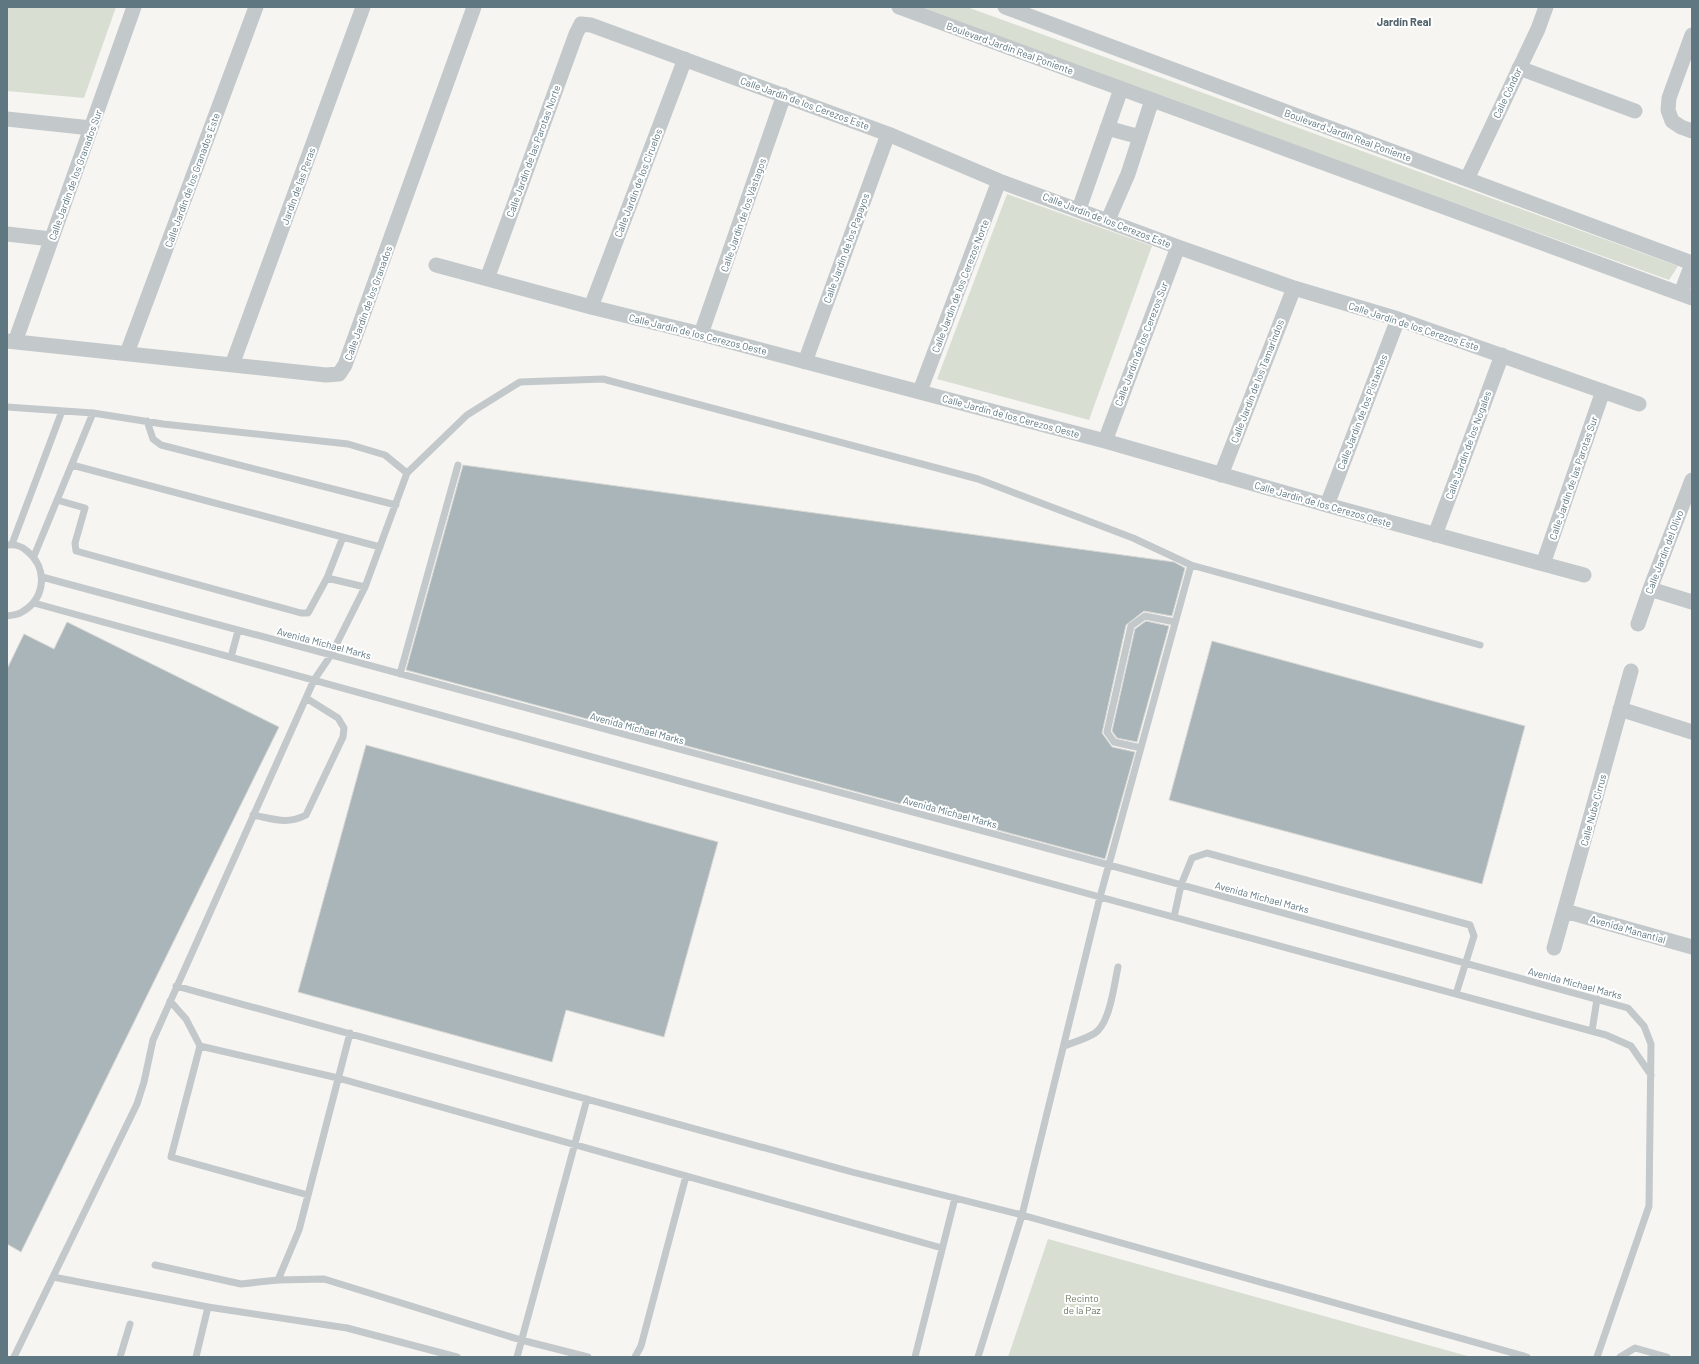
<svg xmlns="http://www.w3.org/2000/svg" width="1699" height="1364" font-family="Barlow,sans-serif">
<rect width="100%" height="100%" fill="#f6f5f2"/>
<path fill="#d8ded2" d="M7 7H116L84 98 7 91Z
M911 7H967L1678 266 1669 280Z
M1007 194 1152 246 1089 420 937 379Z
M1048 1239 1471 1357H1008Z"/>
<path fill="#a9b5b8" stroke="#d7d7d4" d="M463 465 1174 562 1185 568 1172 616 1144 611 1126 625 1102 733 1112 747 1135 752 1105 859 406 670Z
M1146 621 1169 626 1137 742 1117 738 1112 731 1135 629Z
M67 622 279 727 21 1252 7 1244V669L24 634 54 649Z
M1212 641 1525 726 1482 884 1169 800Z
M366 745 718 842 664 1037 566 1010 552 1062 298 992Z"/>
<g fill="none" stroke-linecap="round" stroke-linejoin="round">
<path stroke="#c3c8cb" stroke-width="7" d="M7 407 93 413 163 424 348 444 385 455 407 473
M147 421 153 439 161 445 396 505
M72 465 380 547
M57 500 85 508 75 543 76 551 301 613H308L327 578 343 537
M12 544 62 411
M7 545C14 544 22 546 27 551 48 568 46 598 22 612 18 615 12 615 7 616
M34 556 93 413
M1191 565 1480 645
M42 577 1109 865 1628 1008 1644 1026 1651 1044 1649 1206 1597 1357
M327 578 365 587
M34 603 1100 897 1606 1035 1631 1046 1651 1075
M231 657 238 631
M400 674 458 465
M1141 748 1114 742 1107 732 1131 626 1145 616 1175 622
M253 815C274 819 287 825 306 815L343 737 344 728 338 718 306 698
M1174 917 1181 885 1192 858 1207 853 1470 925 1474 936 1456 994
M176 986 852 1172 1022 1215 1527 1357
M170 1001 186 1019 200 1046 171 1157 308 1195
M1592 1031 1597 999
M200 1046 338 1078 942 1248
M1064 1046C1074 1042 1086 1039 1095 1033 1110 1023 1114 985 1118 967
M155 1265 241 1284 278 1280 324 1279 521 1340 588 1357
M53 1277 208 1307 347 1328 457 1357
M278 1280 299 1230 350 1033
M14 1357 137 1104 144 1082 153 1040 314 680 331 655 365 587 407 473 467 415 520 382 603 379 978 479 1133 538 1191 565 1100 897 1022 1215 978 1357
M120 1357 130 1324
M196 1357 208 1307
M517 1357 587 1099
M635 1357 641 1346 686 1176
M915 1357 955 1198
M1620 1357 1635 1348 1667 1357"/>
<path stroke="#c3c8cb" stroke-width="15" d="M899 7 1692 298
M1005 7 1692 263
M1692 35 1669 98 1668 110 1672 121 1681 127 1692 131
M1519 68 1635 111
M7 119 91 128
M1107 128 1140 137
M1467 179 1538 29 1546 7
M1079 209 1121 89
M1108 220 1128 174 1152 100
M7 234 51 239
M436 265 591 307 701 334 1105 441 1327 505 1584 575
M487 279 576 34 581 24 591 25 888 134 999 181 1178 247 1294 288 1398 319 1639 404
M1681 293 1692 264
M591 307 685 59
M701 334 784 95
M7 341 326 375 339 374 345 365 474 7
M15 342 134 7
M127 353 256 7
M805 362 888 134
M232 365 363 7
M920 391 999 181
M1105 441 1178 247
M1221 475 1294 288
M1327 505 1398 319
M1435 535 1502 355
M1543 564 1603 391
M1650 589 1692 602
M1638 624 1650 589 1692 480
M1620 709 1692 732
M1565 911 1692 947
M1554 948 1631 671"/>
</g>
<g text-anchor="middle" stroke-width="4" stroke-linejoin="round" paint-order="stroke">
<g font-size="10" fill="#5e7780" stroke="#fff">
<text transform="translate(1010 48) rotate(20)" y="4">Boulevard Jardín Real Poniente</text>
<text transform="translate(1507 93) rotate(-65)" y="4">Calle Cóndor</text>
<text transform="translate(805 103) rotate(20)" y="4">Calle Jardín de los Cerezos Este</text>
<text transform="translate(1348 135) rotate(20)" y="4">Boulevard Jardín Real Poniente</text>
<text transform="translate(533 151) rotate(-70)" y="4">Calle Jardín de las Parotas Norte</text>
<text transform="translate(75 175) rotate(-70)" y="4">Calle Jardín de los Granados Sur</text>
<text transform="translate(192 180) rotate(-70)" y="4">Calle Jardín de los Granados Este</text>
<text transform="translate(638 183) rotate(-69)" y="4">Calle Jardín de los Ciruelos</text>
<text transform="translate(298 186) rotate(-70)" y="4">Jardín de las Peras</text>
<text transform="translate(743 215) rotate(-71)" y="4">Calle Jardín de los Vástagos</text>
<text transform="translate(1107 220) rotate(21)" y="4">Calle Jardín de los Cerezos Este</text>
<text transform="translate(846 248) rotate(-70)" y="4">Calle Jardín de los Papayos</text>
<text transform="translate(960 286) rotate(-69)" y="4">Calle Jardín de los Cerezos Norte</text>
<text transform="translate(368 303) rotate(-70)" y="4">Calle Jardín de los Granados</text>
<text transform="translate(1414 326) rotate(18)" y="4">Calle Jardín de los Cerezos Este</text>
<text transform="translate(698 334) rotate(14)" y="4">Calle Jardín de los Cerezos Oeste</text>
<text transform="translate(1141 344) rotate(-69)" y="4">Calle Jardín de los Cerezos Sur</text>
<text transform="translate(1257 381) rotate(-69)" y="4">Calle Jardín de los Tamarindos</text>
<text transform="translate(1362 412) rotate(-69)" y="4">Calle Jardín de los Pistaches</text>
<text transform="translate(1011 416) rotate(15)" y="4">Calle Jardín de los Cerezos Oeste</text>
<text transform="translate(1468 445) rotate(-70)" y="4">Calle Jardín de los Nogales</text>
<text transform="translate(1573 478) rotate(-71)" y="4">Calle Jardín de las Parotas Sur</text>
<text transform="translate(1323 504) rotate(16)" y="4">Calle Jardín de los Cerezos Oeste</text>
<text transform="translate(1664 552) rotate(-69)" y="4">Calle Jardín del Olivo</text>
<text transform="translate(324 643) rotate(15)" y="4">Avenida Michael Marks</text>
<text transform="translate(637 728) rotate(15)" y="4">Avenida Michael Marks</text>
<text transform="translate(1593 810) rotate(-75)" y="4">Calle Nube Cirrus</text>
<text transform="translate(950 812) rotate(15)" y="4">Avenida Michael Marks</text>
<text transform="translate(1262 897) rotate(15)" y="4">Avenida Michael Marks</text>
<text transform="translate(1628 929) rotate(16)" y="4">Avenida Manantial</text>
<text transform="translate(1575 983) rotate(15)" y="4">Avenida Michael Marks</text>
</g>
<g font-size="10" fill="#66775d" stroke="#fff">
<text x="1082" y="1302">Recinto<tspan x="1082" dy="12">de la Paz</tspan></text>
</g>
<g font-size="11" font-weight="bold" fill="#51636a" stroke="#fff">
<text x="1404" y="26">Jardín Real</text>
</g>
</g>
<rect width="1699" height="1364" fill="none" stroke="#5e7780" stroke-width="16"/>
</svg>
